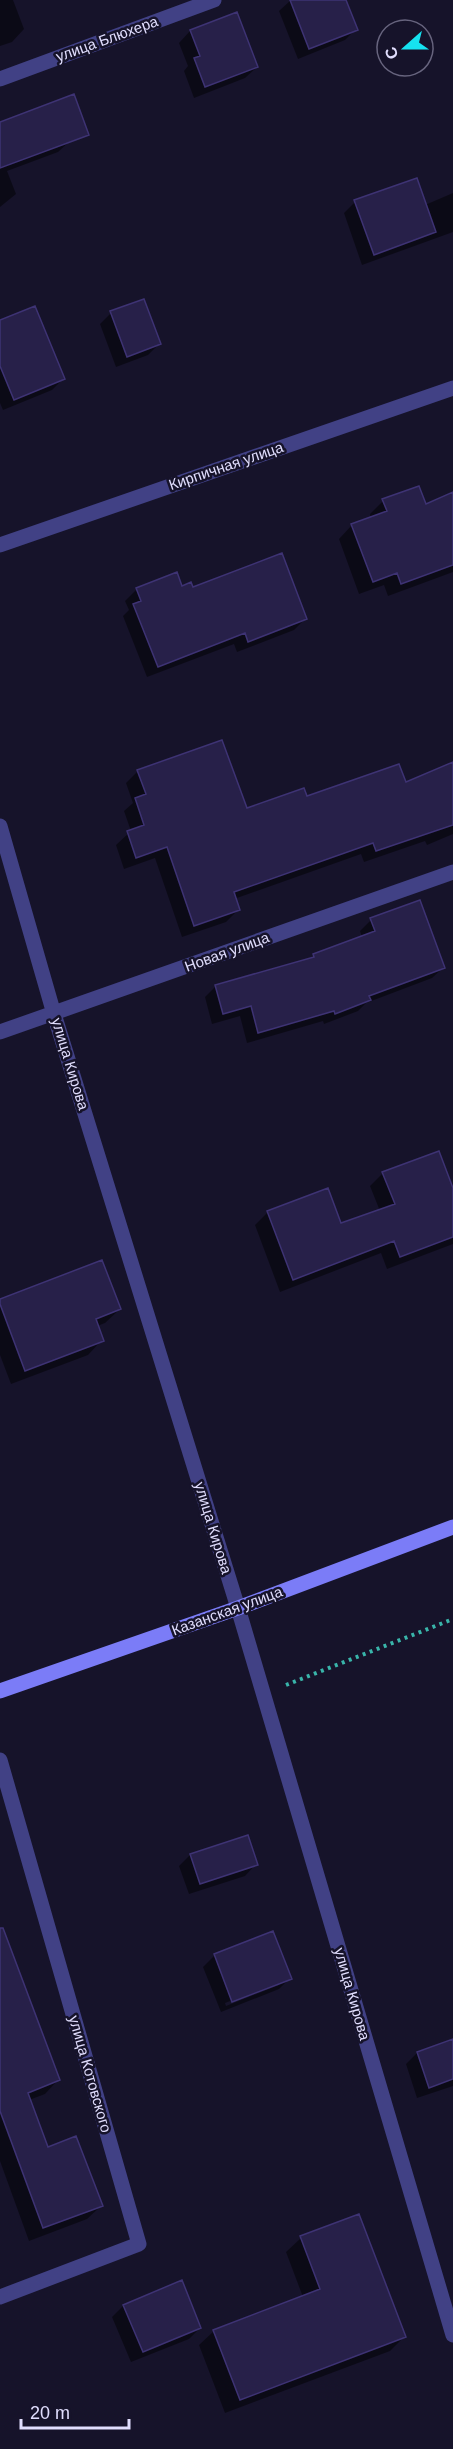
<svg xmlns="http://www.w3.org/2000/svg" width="453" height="2449" font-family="Helvetica,sans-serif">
<rect width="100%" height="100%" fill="#16132a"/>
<path fill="#0007" fill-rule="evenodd" d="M0 0H13L24 29 12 42 0 46Z
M291 0H344L356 29 345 40 298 59 279 11Z
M236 14 257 67 245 78 194 98 184 71 188 66 179 43 190 31Z
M0 129 70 141 58 152 7 171 16 194 0 207Z
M453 193V232L362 265 344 213 355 202 425 205Z
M111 313 159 344 148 355 116 367 100 324Z
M0 322 63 379 52 390 3 410 0 403Z
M453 494V572L388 596 384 585 359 594 339 539 352 525 371 518 370 514 383 501 425 506Z
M181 587 192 589 305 619 294 630 237 652 234 644 147 677 123 616 129 610 125 601 137 589Z
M453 764V834L427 845 425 841 364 862 361 854 234 899 238 910 226 922 182 937 155 858 124 869 116 845 131 831 124 811 133 803 126 783 138 771 246 810 306 798 405 784Z
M371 920 444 967 432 978 366 1003 358 1011 324 1024 323 1021 247 1043 240 1016 212 1024 205 997 216 986 308 960 314 955 362 937 360 931Z
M383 1173 453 1192V1244L387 1269 381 1253 280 1292 255 1225 268 1212 341 1225 380 1211 370 1186Z
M0 1300 120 1309 105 1323 97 1326 102 1340 88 1355 11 1384 0 1355Z
M190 1855 256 1864 245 1876 189 1894 179 1866Z
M272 1933 290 1978 279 1989 221 2012 203 1967 214 1956ZM279 1982V1985L226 2006 225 2003Z
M0 1953 58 2080 45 2094 29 2100 47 2149 101 2206 87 2219 29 2241 0 2161Z
M453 2041V2086L417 2098 406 2064 417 2053Z
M301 2238 404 2337 390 2351 225 2413 199 2345 214 2331 303 2297 286 2252Z
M181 2282 200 2328 189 2339 131 2362 112 2317 123 2306Z"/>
<path fill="#272049" stroke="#3e3374" stroke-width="1.5" d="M290 0H346L358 30 309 49Z
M237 12 258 67 205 87 194 58 200 56 190 30Z
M74 94 89 135 0 168V122Z
M417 178 436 232 374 255 354 200Z
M144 299 161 344 127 357 110 311Z
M35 306 65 379 14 400 0 366V320Z
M419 486 426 504 453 492V565L401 584 397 573 373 582 351 524 387 511 382 499Z
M282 553 307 619 248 642 245 633 158 667 133 604 141 601 136 588 177 572 182 586 191 582 193 587Z
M222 740 247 808 304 788 307 796 399 764 406 782 453 762V825L376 851 373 843 234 892 240 910 194 926 167 847 136 858 127 831 144 825 135 798 146 794 137 770Z
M420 900 445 968 369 996 371 1000 335 1014 334 1011 258 1033 251 1006 223 1014 215 985 314 957 313 954 375 931 370 918Z
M439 1151 453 1188V1237L400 1257 394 1241 293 1280 267 1211 328 1188 341 1223 395 1204 382 1172Z
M102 1260 121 1309 96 1319 104 1341 25 1371 0 1304V1299Z
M248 1835 258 1865 200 1884 190 1854Z
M0 1928H3L60 2080 28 2093 48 2147 76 2136 103 2206 43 2228 0 2111Z
M273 1931 292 1979 232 2002 214 1954Z
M453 2039V2079L429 2088 417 2052Z
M359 2214 406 2337 240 2400 213 2330 320 2289 300 2236Z
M182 2280 201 2328 143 2352 123 2305Z"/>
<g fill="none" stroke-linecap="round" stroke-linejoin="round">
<path stroke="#39b5aa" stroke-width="4" stroke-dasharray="3 4.5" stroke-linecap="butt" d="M286 1685 453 1619"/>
<path stroke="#414185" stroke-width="15" d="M0 79 214 0
M0 545 453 388
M0 826 54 1014 238 1608 453 2335
M0 1032 453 872
M0 1760 139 2244 0 2297"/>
<path stroke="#7b7cf7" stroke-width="15" d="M0 1691 238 1608 453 1527"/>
</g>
<g text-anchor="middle" stroke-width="5" stroke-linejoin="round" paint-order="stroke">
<g font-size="15" fill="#e0ddfd" stroke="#16132a">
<text transform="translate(107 39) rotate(-20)" y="5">улица Блюхера</text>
<text transform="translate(226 466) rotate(-19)" y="5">Кирпичная улица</text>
<text transform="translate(227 952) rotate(-20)" y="5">Новая улица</text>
<text transform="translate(70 1064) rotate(73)" y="5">улица Кирова</text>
<text transform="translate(213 1528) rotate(73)" y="5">улица Кирова</text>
<text transform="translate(227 1611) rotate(-20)" y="5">Казанская улица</text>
<text transform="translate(352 1994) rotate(74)" y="5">улица Кирова</text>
<text transform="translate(90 2074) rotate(74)" y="5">улица Котовского</text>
</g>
</g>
<g transform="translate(405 48) rotate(249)"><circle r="28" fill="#16132a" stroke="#67647e" stroke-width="1.5"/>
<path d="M0-4.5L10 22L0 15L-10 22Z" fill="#16e2f0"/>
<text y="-9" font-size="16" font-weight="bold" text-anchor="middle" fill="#e0ddfd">С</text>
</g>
<path d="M21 2419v9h108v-9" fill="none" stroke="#e0ddfd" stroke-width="3"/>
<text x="30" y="2419" font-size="18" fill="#e0ddfd" stroke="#16132a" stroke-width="4.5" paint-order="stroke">20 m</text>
</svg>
